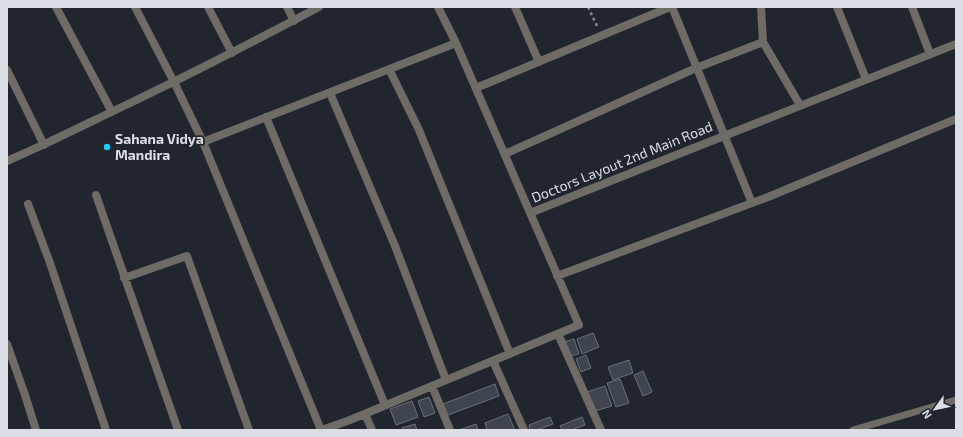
<svg xmlns="http://www.w3.org/2000/svg" width="963" height="437" font-family="'Exo 2',sans-serif">
<rect width="100%" height="100%" fill="#20252e"/>
<path fill="#3f454e" stroke="#6a707b" d="M593 333 599 347 582 354 577 339Z
M574 339 579 354 570 356 564 342Z
M586 355 591 368 581 372 576 359Z
M629 360 633 373 613 380 608 367Z
M643 371 652 392 643 396 634 375Z
M620 379 629 403 616 407 607 383Z
M495 384 499 396 448 415 443 404Z
M605 386 612 406 595 411 587 392Z
M429 397 435 413 424 417 418 401Z
M412 401 418 417 396 425 390 409Z
M508 414 515 430H487L485 423Z
M550 417 553 424 537 430H530L529 425Z
M582 417 585 425 571 430H562L560 426Z
M415 424 417 430H402V428Z
M476 424 478 430H459Z"/>
<g fill="none" stroke-linecap="round" stroke-linejoin="round">
<path stroke="#82868d" stroke-width="2.5" stroke-dasharray="3 3" stroke-linecap="butt" d="M588 7 597 26"/>
<path stroke="#6f6c67" stroke-width="7" d="M853 430 956 400"/>
<path stroke="#6f6c67" stroke-width="8" d="M56 7 112 112
M135 7 174 82 203 142 321 430
M208 7 232 53
M287 7 294 21
M515 7 539 62
M672 7 752 203
M761 7 763 42 800 105
M837 7 866 79
M912 7 930 54
M389 69 419 130 510 354
M7 70 44 145
M476 88 670 7
M330 93 395 246 446 380
M266 117 385 405
M203 142 456 43
M505 154 696 68 763 42
M7 161C47 144 86 124 126 105 191 74 255 41 319 7
M96 195 178 430
M28 204 50 263 106 430
M530 213 956 44
M557 276 768 197 956 119
M124 278 187 256 249 430
M558 334 601 430
M7 344 25 395 36 430
M493 361 524 430
M432 386 450 430
M365 414 372 430
M322 430 350 420 579 325 456 43 438 7"/>
</g>
<circle fill="#20c9fd" stroke="#20252e" stroke-width="1.5" cx="107" cy="147" r="4"/>
<g text-anchor="middle" stroke-width="3.5" stroke-linejoin="round" paint-order="stroke">
<g font-size="14" font-weight="bold" fill="#dbdee4" stroke="#20252e" text-anchor="start">
<text x="115" y="144">Sahana Vidya<tspan x="115" dy="16">Mandira</tspan></text>
</g>
<g font-size="14" fill="#dbdee4" stroke="#20252e">
<text transform="translate(622 162) rotate(-22)" y="5">Doctors Layout 2nd Main Road</text>
</g>
</g>
<rect width="963" height="437" fill="none" stroke="#dbdee4" stroke-width="16"/>
<g transform="translate(935 409) rotate(237)" stroke="#20252e" stroke-width="3" paint-order="stroke">
<path d="M0-3L7 15L0 10L-7 15Z" fill="#dbdee4"/>
<text y="-6" font-size="11" font-weight="bold" text-anchor="middle" fill="#dbdee4">N</text>
</g>
</svg>
